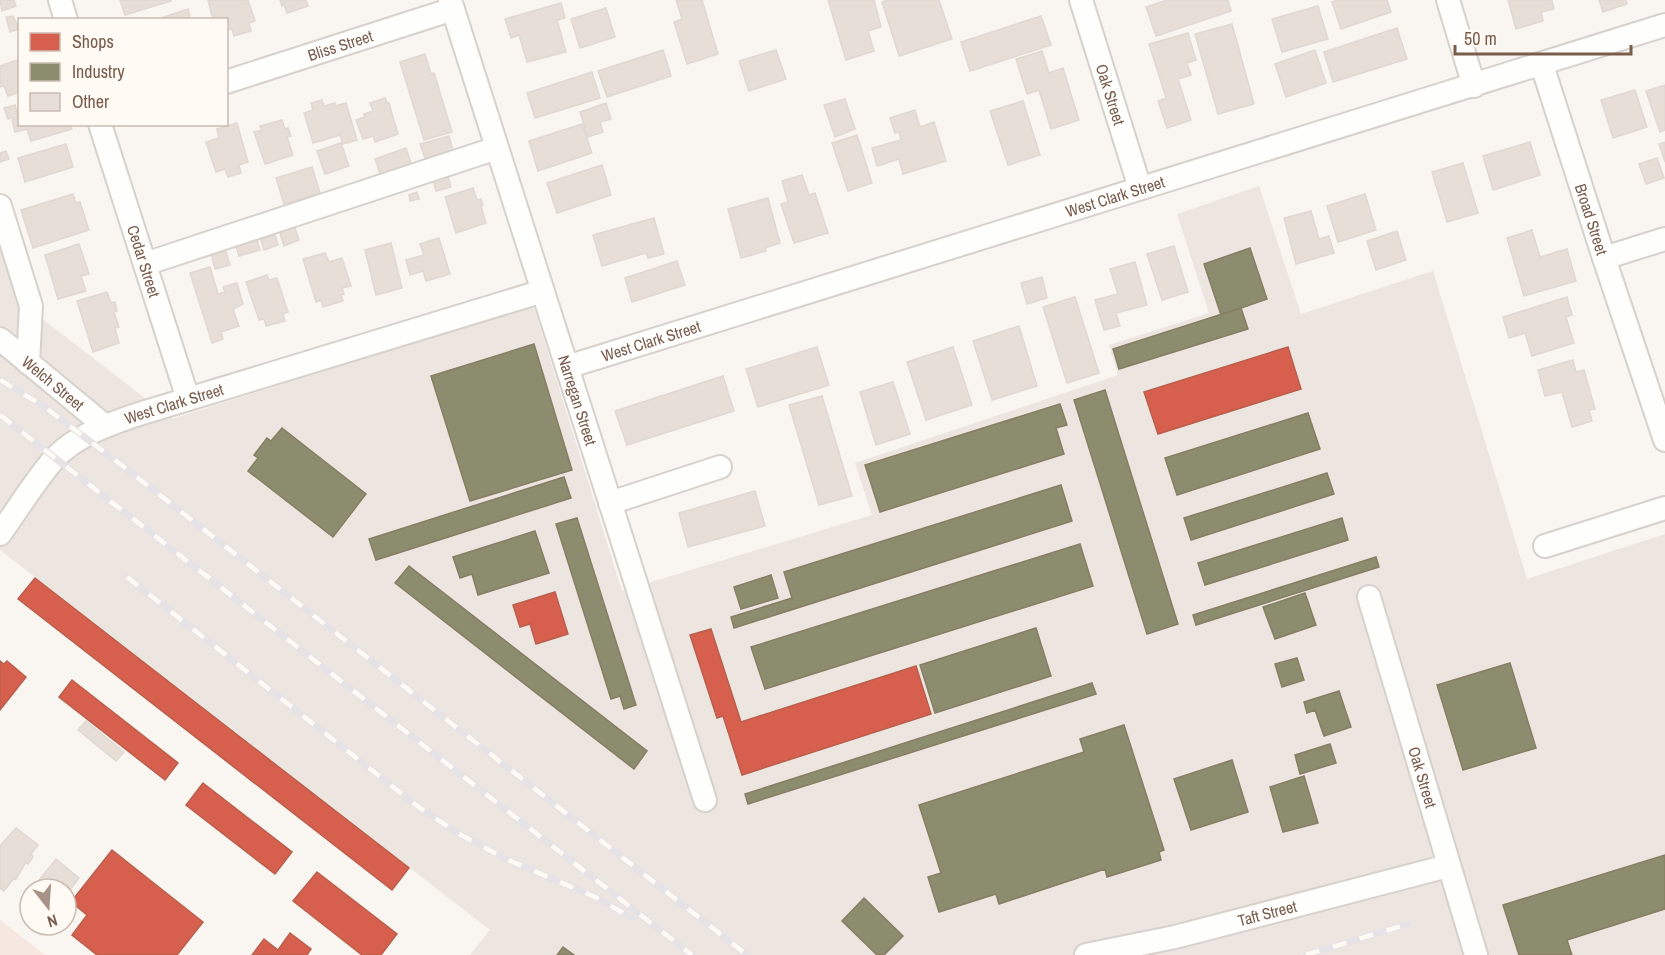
<svg xmlns="http://www.w3.org/2000/svg" width="1665" height="955" font-family="'Archivo Narrow',sans-serif">
<rect width="100%" height="100%" fill="#f9f5f0"/>
<path fill="#f6e8e1" d="M0 920 45 955H0Z"/>
<path fill="#ede5e0" d="M1259 186 1301 314 1433 271 1527 579 1665 534V955H470L490 930 0 550V242L19 301 172 419 533 304 622 591 872 515 855 463 1118 375 1109 345 1209 313 1177 214Z"/>
<path fill="#d6604d" stroke="#ba5f4d" stroke-width="1.5" d="M1288 347 1301 389 1158 434 1144 392Z
M35 578 409 868 392 890 18 599Z
M555 592 568 634 536 644 530 624 520 627 513 605Z
M711 629 741 722 916 666 931 714 742 775 723 716 717 718 690 635Z
M0 661 4 664 7 661 26 677 0 710Z
M72 680 178 763 165 780 59 697Z
M203 783 292 852 275 874 186 805Z
M112 850 203 922 177 955H97L72 935 87 915 71 902Z
M317 872 397 934 381 955H362L293 901Z
M290 933 311 949 307 955H252L264 939 278 950Z"/>
<path fill="#8c8c6e" stroke="#877e64" stroke-width="1.5" d="M1250 248 1267 299 1221 315 1204 264Z
M1241 308 1248 329 1119 369 1113 349Z
M534 344 572 470 470 501 431 376Z
M1105 390 1178 624 1147 634 1074 400Z
M1060 404 1067 425 1056 428 1064 454 880 512 865 465Z
M1308 413 1320 449 1177 495 1165 458Z
M282 428 366 494 333 537 248 471 258 458 254 455 267 438 271 441Z
M1327 473 1334 494 1191 540 1184 518Z
M564 477 571 498 376 560 369 539Z
M1061 485 1072 521 734 628 731 617 792 598 784 572Z
M577 518 636 705 624 709 620 696 611 699 556 524Z
M1342 518 1348 540 1205 585 1198 563Z
M535 531 549 573 478 595 472 574 460 578 453 557Z
M1080 544 1093 586 765 689 751 647Z
M1376 557 1379 567 1196 625 1193 615Z
M409 566 647 751 634 769 395 583Z
M771 575 778 598 741 609 734 587Z
M1305 593 1316 625 1275 639 1263 607Z
M1036 628 1051 676 935 713 920 665Z
M1297 658 1304 680 1282 687 1275 664Z
M1510 663 1536 748 1463 770 1437 685Z
M1092 683 1096 694 748 804 745 794Z
M1339 691 1351 727 1324 736 1315 710 1307 713 1304 702Z
M1124 725 1164 850 1159 852 1161 860 1107 877 1105 869 999 904 996 894 939 912 928 877 941 873 919 805 1084 752 1080 739Z
M1330 744 1336 763 1300 774 1295 755Z
M1232 760 1248 812 1191 830 1174 779Z
M1304 776 1318 823 1283 832 1270 787Z
M1665 855V909L1567 940 1572 955H1519L1503 905Z
M864 898 903 936 884 955H877L842 921Z
M563 947 574 955H557Z"/>
<path fill="#e6ded7" stroke="#e2d8d2" stroke-width="1.5" d="M0 0H14L16 6 2 11Z
M120 0H171V1L125 15Z
M208 0H248L255 21 249 23 251 31 234 36 232 29 226 30V20H213Z
M280 0H306L308 6 287 13 284 5 282 6Z
M676 0H702L718 54 687 64 674 22 682 19Z
M828 0H874L881 27 868 31 874 51 846 60Z
M888 0H939L952 39 899 56 882 2Z
M1167 0H1228L1231 11 1156 36 1146 7Z
M1337 0H1387L1391 12 1341 29 1332 2Z
M1508 0H1552L1554 9 1541 12 1543 21 1516 29Z
M1599 0H1626L1627 4 1603 12Z
M561 3 565 18 557 20 566 52 527 62 519 35 511 38 505 19Z
M1318 6 1328 39 1282 52 1272 19Z
M606 8 615 37 580 48 571 19Z
M188 9 191 20H155Z
M13 16 19 29 10 32 6 17Z
M1041 16 1051 45 970 71 961 42Z
M1232 24 1254 104 1218 114 1195 34Z
M1397 28 1407 59 1333 82 1324 52Z
M1188 33 1196 60 1187 63 1191 75 1178 79 1191 120 1167 128 1158 101 1166 98 1149 44Z
M663 50 671 76 607 97 598 71Z
M776 50 786 79 749 91 739 61Z
M1315 50 1326 83 1286 97 1275 64Z
M1042 51 1049 73 1063 68 1079 120 1051 129 1039 90 1027 94 1016 59Z
M425 54 431 74 434 73 452 132 424 140 400 62Z
M20 59V92L8 96 4 86 0 87V66Z
M592 72 600 98 535 118 527 93Z
M1665 85V130L1660 132 1646 91Z
M1635 90 1647 127 1613 138 1601 100Z
M385 98 387 103H389L398 134 375 142 373 136 363 139 356 120 365 117 364 114 373 111 370 103Z
M845 99 855 129 835 137 824 105Z
M322 100 324 106 335 103V106L346 103 357 140 343 144 340 135 313 143 304 113 313 110 311 103Z
M1023 101 1040 155 1008 165 990 111Z
M606 103 611 119 600 122 603 132 588 137 580 112Z
M15 105 18 116 8 119 4 108Z
M915 110 920 127 934 122 946 161 903 174 899 159 877 166 872 148 901 140 899 132 895 133 890 118Z
M20 117V124H70L72 129 31 141 27 129 15 132 12 120Z
M282 120 285 129 288 128 291 136 287 137 293 155 265 164 254 132 262 130 260 126Z
M237 123 248 162 239 165 241 173 228 177 225 169 216 172 206 142 219 138 217 129Z
M582 124 592 153 538 171 529 141Z
M857 135 872 183 848 191 832 143Z
M449 136 453 151 425 158 420 144Z
M1530 142 1540 175 1493 190 1483 156Z
M1665 142V162L1659 144Z
M341 143 349 166 325 174 317 151Z
M66 144 73 167 25 182 18 158Z
M406 148 411 163 380 174 375 159Z
M6 151 9 159 0 162V153Z
M1657 158 1664 178 1646 184 1639 164Z
M1463 163 1478 213 1447 222 1432 172Z
M602 165 611 195 557 213 547 183Z
M312 167 320 193 284 204 276 178Z
M447 173 451 187 436 191 432 177Z
M802 175 809 195 815 193 828 233 794 243 781 204 788 202 782 181Z
M473 188 477 200 481 199 483 205 481 206 486 223 456 233 445 197Z
M417 192 419 199 410 201 409 195Z
M73 194 76 203 80 202 89 230 33 248 21 210Z
M1365 194 1376 230 1338 242 1327 206Z
M768 198 780 243 765 248 766 251 741 258 728 209Z
M1311 211 1319 239 1329 236 1334 253 1296 264 1284 218Z
M654 218 664 254 648 258 646 253 602 266 593 235Z
M294 225 299 240 284 246 279 230Z
M1532 230 1540 257 1567 249 1576 281 1524 296 1507 238Z
M1397 231 1406 260 1376 270 1367 241Z
M275 235 278 245 264 250 261 240Z
M439 238 450 274 426 281 423 271 410 275 406 260 424 255 420 244Z
M257 240 260 250 239 256 236 246Z
M391 243 402 288 376 295 365 250Z
M79 244 89 274 81 276 86 291 58 299 45 255Z
M1174 246 1188 292 1162 300 1147 254Z
M225 249 230 265 215 269 211 253Z
M325 253 329 262 342 258 351 286 342 288 344 294 341 295 343 301 323 307 321 300 316 302 303 259Z
M677 261 685 285 632 302 625 278Z
M1135 262 1147 305 1116 313 1120 326 1104 330 1095 300 1118 294 1110 269Z
M210 267 218 294 225 292 223 287 237 283 243 304 233 309 239 326 221 332 223 339 212 343 190 273Z
M267 275 269 280 277 278 288 312 283 314 285 321 266 326 264 319 259 320 246 282Z
M1042 277 1047 298 1027 304 1021 283Z
M107 292 111 303 115 302 117 311 114 312 119 327 115 328 119 343 93 352 77 301Z
M1075 297 1099 373 1067 383 1043 307Z
M1567 297 1572 315 1566 317 1574 343 1532 356 1525 333 1509 338 1503 317Z
M1019 326 1037 386 992 400 973 341Z
M817 347 829 385 758 407 746 369Z
M953 347 972 405 926 420 907 362Z
M1573 360 1576 372 1584 370 1595 409 1589 410 1592 421 1572 427 1562 392 1545 396 1538 370Z
M723 376 734 411 627 445 615 411Z
M893 382 910 434 876 445 860 392Z
M822 396 852 496 819 505 789 405Z
M755 491 765 526 688 547 679 513Z
M86 721 124 752 116 761 78 730Z
M16 828 38 845 31 854 33 857 28 864 26 862 16 879 14 878 4 891 0 888V846Z
M56 859 79 878 66 895V889H32Z
M30 891V911L21 903Z"/>
<g fill="none" stroke-linecap="round" stroke-linejoin="round">
<g stroke="#d7d1cb" stroke-width="26">
<g id="minor">
<path d="M60 0 66 20"/>
<path id="s1" d="M450 0 705 800"/>
<path id="s2" d="M1081 0 1140 188"/>
<path d="M1448 0 1474 86"/>
<path id="s3" d="M1542 65 1604 258 1665 440"/>
<path id="s4" d="M226 82 453 9"/>
<path id="s5" d="M100 124 188 399"/>
<path d="M0 206 31 306 28 363"/>
<path d="M1604 258 1665 239"/>
<path d="M145 264 497 148"/>
<path id="s6" d="M0 339 105 426"/>
<path id="s7" d="M567 367 1665 25"/>
<path d="M610 503 720 467"/>
<path id="s8" d="M0 534C18 509 34 482 54 459 76 435 110 424 139 414L543 291"/>
<path d="M1545 546 1665 508"/>
<path id="s9" d="M1369 597 1476 955"/>
<path id="s10" d="M1086 955 1175 937 1448 866"/>
</g>
</g>
<use href="#minor" stroke="#fefefd" stroke-width="22"/>
<g stroke="#e6e3e7" stroke-width="7">
<path id="rail" d="M0 380 42 405 124 467 747 955
M0 415 692 955
M127 577 421 809 461 835 506 859 595 897 632 918
M1306 955 1408 924"/>
</g>
<use href="#rail" stroke="#fffaf3" stroke-width="4.5" stroke-dasharray="14" stroke-linecap="butt"/>
</g>
<g text-anchor="middle" stroke-width="6" stroke-linejoin="round" paint-order="stroke">
<g font-size="16" fill="#7a5c4d" stroke="#fffaf3">
<text dy="6" stroke="none"><textPath href="#s4" startOffset="120">Bliss Street</textPath></text>
<text dy="6" stroke="none"><textPath href="#s2" startOffset="99">Oak Street</textPath></text>
<text dy="6" stroke="none"><textPath href="#s7" startOffset="574">West Clark Street</textPath></text>
<text dy="6" stroke="none"><textPath href="#s3" startOffset="162">Broad Street</textPath></text>
<text dy="6" stroke="none"><textPath href="#s5" startOffset="144">Cedar Street</textPath></text>
<text dy="6" stroke="none"><textPath href="#s7" startOffset="88">West Clark Street</textPath></text>
<text dy="6" stroke="none"><textPath href="#s6" startOffset="69">Welch Street</textPath></text>
<text dy="6" stroke="none"><textPath href="#s1" startOffset="420">Narregan Street</textPath></text>
<text dy="6" stroke="none"><textPath href="#s8" startOffset="226">West Clark Street</textPath></text>
<text dy="6" stroke="none"><textPath href="#s9" startOffset="188">Oak Street</textPath></text>
<text dy="6" stroke="none"><textPath href="#s10" startOffset="186">Taft Street</textPath></text>
</g>
</g>
<rect x="18" y="18" width="210" height="108" fill="#fffaf3" stroke="#cabbb1" stroke-width="1.5"/>
<rect x="30" y="33" width="30" height="18" fill="#d6604d" stroke="#cabbb1" stroke-width="1.5"/>
<text x="72" y="48" font-size="18" fill="#7a5c4d">Shops</text>
<rect x="30" y="63" width="30" height="18" fill="#8c8c6e" stroke="#cabbb1" stroke-width="1.5"/>
<text x="72" y="78" font-size="18" fill="#7a5c4d">Industry</text>
<rect x="30" y="93" width="30" height="18" fill="#e6ded7" stroke="#cabbb1" stroke-width="1.5"/>
<text x="72" y="108" font-size="18" fill="#7a5c4d">Other</text>
<g transform="translate(48 907) rotate(163)"><circle r="28" fill="#fffaf3" stroke="#cabbb1" stroke-width="1.5"/>
<path d="M0-4.5L10 22L0 15L-10 22Z" fill="#a69286"/>
<text y="-9" font-size="16" font-weight="bold" text-anchor="middle" fill="#7a5c4d">N</text>
</g>
<path d="M1455 45v9h176v-9" fill="none" stroke="#7a5c4d" stroke-width="3"/>
<text x="1464" y="45" font-size="18" fill="#7a5c4d" stroke="#fffaf3" stroke-width="4.5" paint-order="stroke">50 m</text>
</svg>
